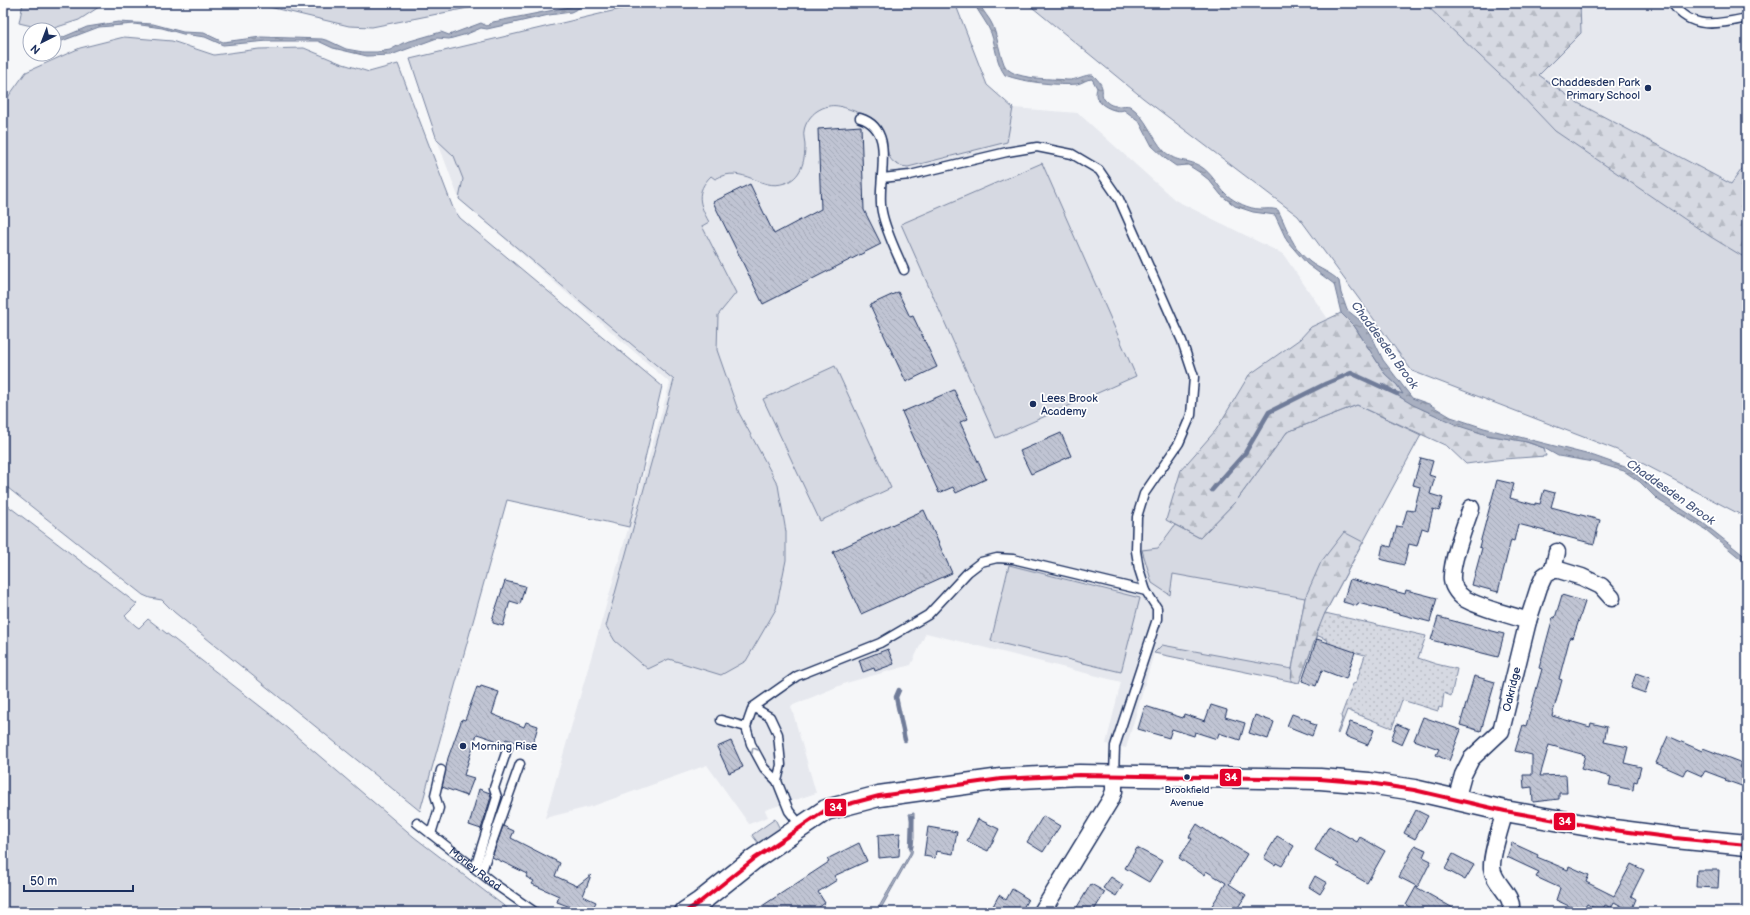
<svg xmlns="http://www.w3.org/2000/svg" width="1750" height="915" font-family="'Balsamiq Sans',sans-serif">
<defs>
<pattern id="forest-firs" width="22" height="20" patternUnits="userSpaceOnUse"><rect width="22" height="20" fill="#d6d9e2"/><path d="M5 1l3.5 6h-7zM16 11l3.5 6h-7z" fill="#b7bbc4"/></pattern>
<pattern id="park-dots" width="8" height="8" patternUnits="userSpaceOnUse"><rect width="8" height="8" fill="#d6d9e2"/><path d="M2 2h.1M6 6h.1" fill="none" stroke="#b7bbc4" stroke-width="1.8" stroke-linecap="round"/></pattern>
<pattern id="water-ripples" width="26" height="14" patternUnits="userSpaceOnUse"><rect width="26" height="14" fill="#a9b0c1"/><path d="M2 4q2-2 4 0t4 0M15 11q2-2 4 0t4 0" fill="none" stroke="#8990a0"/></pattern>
<pattern id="building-back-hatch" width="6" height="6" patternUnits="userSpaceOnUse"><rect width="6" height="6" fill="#c0c4d3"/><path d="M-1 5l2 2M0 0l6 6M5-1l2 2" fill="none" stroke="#a4a9b8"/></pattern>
</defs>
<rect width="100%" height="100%" fill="#f6f7f9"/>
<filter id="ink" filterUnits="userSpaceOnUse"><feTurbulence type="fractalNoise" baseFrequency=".025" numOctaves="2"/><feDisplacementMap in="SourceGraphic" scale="8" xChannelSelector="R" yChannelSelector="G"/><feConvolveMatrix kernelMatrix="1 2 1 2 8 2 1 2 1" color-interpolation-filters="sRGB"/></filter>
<g filter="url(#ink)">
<path fill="#e6e8ee" d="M646 3H955L987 85 1013 108 1078 113 1175 200 1283 254 1326 316 1374 390 1430 417 1325 613 1299 683 1154 653 1126 748 1106 744 1121 682 926 633 911 665 846 683 791 706 816 793 765 810 768 817 749 824 707 765 593 806 545 818 670 383 459 199 437 140 410 59Z
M1517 3H1747V213L1575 112 1524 64Z"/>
<path fill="#d6d9e2" stroke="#7884a0" d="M23 3H105L79 20 48 30 19 23Z
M230 3H493L372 27 349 26 265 6H244Z
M646 3H955L987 85 1013 108 1007 142 908 167C880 165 891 142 880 126 875 118 866 115 857 112 842 107 833 101 817 111 811 115 805 123 804 131 803 135 805 141 805 146 805 161 801 178 785 183 760 192 744 163 715 179L711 176C695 192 699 204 709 222L702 226 736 293 718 315 717 350 739 413 778 485 786 532V560L776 609 746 661 721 675 669 659 648 669 615 641 606 626 674 380 459 199 463 179 454 156 437 140 410 59Z
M1027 3H1517L1493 37 1575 112 1747 222V518L1617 450 1412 371 1298 216 1143 98Z
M124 37 172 41 214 55 259 49 304 48 340 63 369 72 398 64 453 208 460 218 662 386 629 527 507 500 420 811 174 612 162 600 150 598 143 595 3 484V104L26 72 80 48Z
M1042 163 1136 376 996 438 901 224Z
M835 366 891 488 820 521 763 399Z
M1357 405 1421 435 1325 613 1299 683 1154 653 1162 645 1292 669 1305 598 1173 574 1170 595 1152 583 1142 550 1158 548 1175 525 1200 538 1237 500 1287 432Z
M3 502 137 604 125 616 136 626 139 628 148 619 274 717 414 837 512 912H3Z
M1009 565 1140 598 1121 672 991 641Z
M775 819 780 829 759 844 752 835Z"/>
<path fill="url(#forest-firs)" stroke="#7884a0" d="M1424 3H1580L1581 33 1539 75 1578 103 1731 184 1747 162V213L1743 219 1747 222V259L1711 237 1555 131 1515 89Z
M1341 313 1355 327 1385 374 1397 385 1403 394 1396 392 1385 384 1395 394 1424 410 1487 435 1523 441 1544 448 1546 456 1504 459 1466 464 1447 446 1357 405 1287 432 1237 500 1200 538 1166 520 1181 470 1216 430 1249 375 1300 339 1311 327Z
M1344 532 1363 542 1325 613 1299 683 1291 681 1292 669 1305 598 1321 562Z"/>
<path fill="url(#park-dots)" stroke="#7884a0" d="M1325 613 1426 636 1418 658 1436 664 1457 669 1451 696 1444 693 1442 708 1439 707 1438 711 1402 700 1392 728 1347 710 1338 734 1337 733 1342 720 1341 716 1353 684 1356 683 1365 655 1326 645 1328 640 1316 635Z"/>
<path fill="url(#water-ripples)" stroke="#707c99" d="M580 3H600L597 5 581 7 571 12 549 15 487 29 481 28 467 34 449 39 437 38 391 55 367 56 333 48 318 41H268L223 45 205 37 183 34 162 28 134 24 99 27 54 44V41L87 27 118 22 153 24 183 32 204 33 223 42 261 37 322 39 329 41 346 49 363 52H377L390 50 403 43 441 32 449 35 481 23 487 26 493 22 569 7Z
M974 3H979C982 11 990 18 993 26 998 39 999 52 1004 64 1011 81 1051 78 1067 80 1076 81 1084 74 1093 75 1097 79 1101 83 1102 88 1103 92 1101 95 1104 99 1114 112 1126 102 1131 107 1146 117 1152 138 1164 151 1178 164 1185 158 1200 166 1212 173 1217 186 1227 195 1235 202 1249 209 1260 209 1267 209 1272 208 1278 210 1288 230 1292 248 1310 262 1319 269 1332 273 1339 281L1341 293 1347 310 1361 321 1370 332 1383 360 1412 398 1429 404 1451 417 1484 428 1594 456 1628 468 1662 496 1703 523 1747 558V564L1706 530 1658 500 1640 482 1624 471 1594 462 1558 456 1544 448 1527 442 1487 435 1459 426 1413 405 1395 394 1381 383 1396 392 1403 394 1397 385 1385 374 1355 327 1341 313 1334 284 1307 264 1287 241 1275 215 1253 212 1235 206 1221 195 1209 180 1199 172 1188 165 1176 166 1166 159 1152 146 1139 121 1124 110C1117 113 1103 107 1098 100 1095 96 1096 92 1097 88L1092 79C1086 79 1083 83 1077 84 1059 86 1022 82 1005 75 996 63 996 47 991 33 987 22 979 14 974 3Z
M914 813V837L912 853 879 912H876L910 853 912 827 909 814Z"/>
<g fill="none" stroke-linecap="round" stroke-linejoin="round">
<path stroke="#707c99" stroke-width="4.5" d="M1212 490 1245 453 1269 412 1325 384 1351 373 1397 394
M899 690 896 697 905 740
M911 847 912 817"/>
</g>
<path fill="url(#building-back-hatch)" stroke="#1b2f5e" d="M861 126 864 210 881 244 763 304 713 202 750 184 774 234 821 209 818 129Z
M898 292 910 317 913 316 937 367 906 382 870 305Z
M954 390 968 419 960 422 986 479 956 493 953 487 939 493 902 412Z
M1061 433 1071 456 1031 474 1020 451Z
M1421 458 1433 461 1429 475 1435 477 1430 494 1443 498 1439 511 1433 509 1428 530 1422 528 1417 546 1409 544 1404 565 1380 559 1383 545 1391 547 1397 526 1402 527 1407 510 1414 511 1420 487 1413 485Z
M1497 480 1514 484 1510 498 1535 505V503L1540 504 1544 490 1555 493 1551 507 1600 520 1594 544 1518 524 1514 541 1511 540 1498 592 1472 585 1482 548 1479 547Z
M924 510 952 573 861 614 833 552Z
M1350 579 1405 594 1406 590 1437 598 1430 622 1358 603 1357 606 1343 602Z
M505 581 525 586 520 604 510 601 503 626 493 623V621L492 620Z
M1562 595 1585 602 1573 638 1570 637 1559 679 1562 680 1552 716 1590 727 1591 723 1607 727 1604 742 1628 747 1624 763 1641 767 1637 782 1634 781 1633 790 1609 785 1611 777 1581 769 1585 755 1549 745 1540 776 1566 775 1567 793H1559V799L1533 802 1532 787 1524 788 1523 775H1532V755L1515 751 1523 725 1526 726 1542 669 1539 668 1544 650 1553 617 1555 618Z
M1438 617 1504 634 1498 657 1431 640Z
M1317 639 1355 652 1346 679 1322 670 1316 686 1302 681Z
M888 649 894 664 875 671 874 668 863 672 859 660Z
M1636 673 1650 678 1645 693 1631 688Z
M1474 676 1495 682 1481 731 1460 725Z
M481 686 499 692 492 714 524 727 526 722 538 726 532 747 506 739 504 743 477 734 464 775 474 778 467 796 442 787 448 758 462 719 465 720 477 687 480 688Z
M1211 705 1227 710 1225 717 1245 723 1240 740 1219 733 1217 739 1195 732 1194 736 1172 729 1169 738 1138 729 1145 706 1183 718 1184 714 1205 721Z
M1292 714 1311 721 1310 723 1316 725 1312 736 1287 726Z
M1255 715 1274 722 1268 739 1249 733Z
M1423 717 1461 730 1449 761 1436 755 1439 749 1414 740Z
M1350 722 1374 730 1368 745 1345 736Z
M1397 724 1409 729 1402 745 1391 740Z
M1668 736 1702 751 1703 748 1742 763 1740 767 1747 769V788L1725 780 1726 779 1705 771 1702 776 1686 769 1683 775 1656 763Z
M731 741 743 767 729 773 717 747Z
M479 789 490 793 491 797 481 829 469 825Z
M1416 810 1428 816 1415 839 1404 833Z
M1043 816 1060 826 1043 852 1027 842Z
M978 819 999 829 988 851 967 841Z
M1197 824 1220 840 1221 838 1247 854 1229 884 1246 895 1235 912H1208L1226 883 1206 871 1204 875 1179 858 1192 839 1189 837Z
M503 826 514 831 511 838 560 863 555 876 577 886 591 875 583 896 596 902 591 912H584L557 902 559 896 532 884 534 881 526 877 528 874 492 857Z
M1329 826 1357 842 1360 837 1385 851 1367 883 1337 866 1339 864 1315 850Z
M928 827 957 832 953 854 936 851 935 858 924 856Z
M900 833 899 856 879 858 878 835Z
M1277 836 1294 846 1282 866 1276 863 1275 865 1264 858Z
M859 843 867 861 834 876 837 880 818 892 825 903 812 912H753L829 862 827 859Z
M1512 843 1538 855 1537 857 1568 870 1569 866 1589 875 1586 882 1614 896 1631 864 1644 870 1631 896 1636 899 1631 911 1614 902 1611 908 1605 905 1601 912 1587 904 1582 912 1556 900 1560 888 1536 877 1539 872 1507 857Z
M1415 845 1426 850 1423 857 1431 861 1418 887 1399 877Z
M1137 848 1162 861 1149 882 1125 868Z
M1453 854 1474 865 1465 880 1445 869Z
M1697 870H1719L1718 888 1696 887Z
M1315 876 1327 883 1320 894 1309 887Z
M1111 877 1123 885 1116 896 1103 888Z
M1091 884 1105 892 1093 912H1074Z
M1416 887 1460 912H1418L1406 905Z
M1012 889 1028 899 1022 910 1024 912H1000V911L993 906 999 895 1006 900Z"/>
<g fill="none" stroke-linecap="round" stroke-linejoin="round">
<g stroke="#1b2f5e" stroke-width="11">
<g id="service">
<path d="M1672 3C1691 31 1719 24 1747 18"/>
<path d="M860 118C899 130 875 182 882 212 886 232 896 251 904 270"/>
<path d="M882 178 910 175 1007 152 1037 147 1072 154 1099 170 1119 199 1182 341 1194 377 1191 415 1179 443 1144 494 1137 517 1136 551 1139 569 1146 591"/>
<path d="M753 707 797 676 880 643 928 615 968 572 981 562 997 558 1013 559 1146 591 1157 608V619L1115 746 1114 775"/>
<path d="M721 720 746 727"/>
<path d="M777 781 781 765 778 734 770 717 753 707 746 727 751 744 764 768 777 781 789 811 801 826"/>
<path id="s1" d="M417 823 496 885 535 912"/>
<path d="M431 834 439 808 435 795 441 770"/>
<path d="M475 868 497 797 494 788 508 747"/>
<path d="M481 873 520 764"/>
</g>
</g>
<g stroke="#1b2f5e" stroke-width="19">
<g id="minor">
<path d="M1471 508C1465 525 1452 559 1452 576 1451 584 1457 594 1465 599 1483 609 1508 614 1528 621"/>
<path d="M1553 570 1557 552"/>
<path id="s2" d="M1456 800 1463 775 1471 759 1501 731 1528 621 1539 587 1544 576 1553 570H1559L1582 577 1601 586 1612 598"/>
<path d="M1505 811C1501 826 1491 854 1492 868 1494 885 1514 894 1511 912"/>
<path d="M1042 912 1111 799 1114 791V775"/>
</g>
</g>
<g stroke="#1b2f5e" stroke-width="23">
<path id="tertiary" d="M685 912 700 902 754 859 826 810 879 796 1001 779 1079 775 1320 779 1369 783 1414 790 1505 811 1606 829 1675 838 1747 845"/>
</g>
<use href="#service" stroke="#fff" stroke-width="8"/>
<use href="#minor" stroke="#fff" stroke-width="16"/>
<use href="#tertiary" stroke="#fff" stroke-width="20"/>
<g stroke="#fff" stroke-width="7">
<path id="bus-1" d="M685 912 700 902 754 859 826 810 879 796 1001 779 1079 775 1320 779 1369 783 1414 790 1505 811 1606 829 1675 838 1747 845"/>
</g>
<use href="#bus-1" stroke="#e4002b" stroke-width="4"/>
</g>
<defs><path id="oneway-chevron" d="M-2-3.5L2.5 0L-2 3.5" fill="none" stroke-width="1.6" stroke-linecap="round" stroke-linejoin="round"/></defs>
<use stroke="#8d97ae" href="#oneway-chevron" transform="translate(754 750) rotate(-119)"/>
</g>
<g fill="#1b2f5e" stroke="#fff" stroke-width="1.5">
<circle cx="1648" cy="88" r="4"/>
<circle cx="1033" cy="404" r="4"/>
<circle cx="463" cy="746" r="4"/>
<circle cx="1187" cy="777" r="3.5"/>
</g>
<g text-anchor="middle" stroke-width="3.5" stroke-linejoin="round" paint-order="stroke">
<g font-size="10" fill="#1b2f5e" stroke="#fff">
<text x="1187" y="793">Brookfield<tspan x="1187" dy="13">Avenue</tspan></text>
</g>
<g font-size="11" fill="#1b2f5e" stroke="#fff" text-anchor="start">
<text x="1640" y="86" text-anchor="end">Chaddesden Park<tspan x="1640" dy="13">Primary School</tspan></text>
<text x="1041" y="402">Lees Brook<tspan x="1041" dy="13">Academy</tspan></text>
<text x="471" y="750">Morning Rise</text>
</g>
<g font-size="11" fill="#1b2f5e" stroke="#fff">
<text dy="4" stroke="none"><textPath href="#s2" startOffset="128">Oakridge</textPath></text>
<text dy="4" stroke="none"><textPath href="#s1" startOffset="74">Morley Road</textPath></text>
</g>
<g font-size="12" font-style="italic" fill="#4d5c81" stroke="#fff">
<text transform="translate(1385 345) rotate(54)" y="4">Chaddesden Brook</text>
<text transform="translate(1671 492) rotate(35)" y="4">Chaddesden Brook</text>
</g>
</g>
<g stroke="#fff" stroke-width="1.5">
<rect x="1219" y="768" width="23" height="19" rx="4" fill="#e4002b"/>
<rect x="824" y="798" width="23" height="19" rx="4" fill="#e4002b"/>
<rect x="1553" y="812" width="23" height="19" rx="4" fill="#e4002b"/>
</g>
<g font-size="11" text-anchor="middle" font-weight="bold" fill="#fff">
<text x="1231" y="781">34</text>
<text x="836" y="811">34</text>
<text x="1565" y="825">34</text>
</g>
<rect width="1750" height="915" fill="none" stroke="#fff" stroke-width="16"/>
<rect x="8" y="8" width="1734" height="899" fill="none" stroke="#1b2f5e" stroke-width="1.5" filter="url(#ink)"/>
<g transform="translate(42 42) rotate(222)"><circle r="19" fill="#ffffff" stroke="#a4acbf"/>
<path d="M0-3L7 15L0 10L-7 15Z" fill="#1b2f5e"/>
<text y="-6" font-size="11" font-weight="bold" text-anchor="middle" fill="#1b2f5e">N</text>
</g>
<path d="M24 885v6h109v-6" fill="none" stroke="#1b2f5e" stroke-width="2"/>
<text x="30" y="885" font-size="12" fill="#1b2f5e" stroke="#ffffff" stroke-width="3" paint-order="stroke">50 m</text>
</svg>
